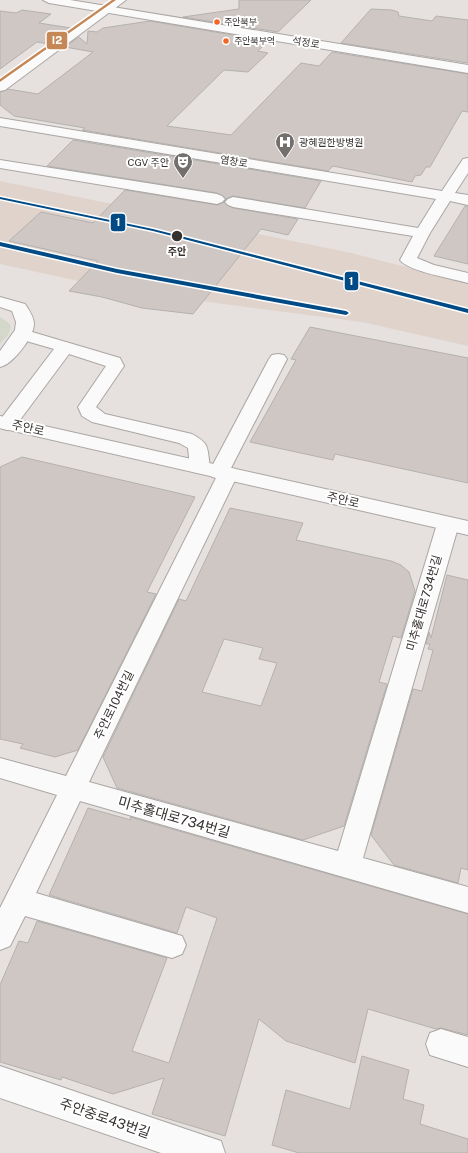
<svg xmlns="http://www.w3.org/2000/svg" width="468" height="1153" font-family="'Public Sans','Noto Sans KR',sans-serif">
<rect width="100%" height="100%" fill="#e6e1de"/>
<path fill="#dfd3cc" d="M0 181 351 253 468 283V346L362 322 124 291 0 264Z"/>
<path fill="#d3d8cb" d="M0 317 9 323 11 327 8 335 0 344Z"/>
<path fill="#cfc7c4" stroke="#b4b1af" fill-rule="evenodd" d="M239 0H311L278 32 183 17 239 9Z
M371 9 392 10 398 12 399 16 432 21 436 16 468 20V63L341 43Z
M22 10 51 14 39 23 71 28 49 44 37 42 0 69V11L16 13Z
M150 21 268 41 258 51 268 53 248 72 224 70 167 126 231 135 301 63 319 66 332 52 468 74V112L462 111 430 167H426L421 175 415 176 412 182 333 166 328 171 82 130 85 128 14 116 0 105V92L8 89 38 94 93 52 65 47 79 37 87 44 88 31 97 32 103 28Z
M73 140 321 181 305 208 233 196 226 199 217 193 47 166Z
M125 190 217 205 224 202 233 208 298 219 288 235 261 229 193 314 142 308 102 297 69 291 98 261 9 241 41 212 93 223Z
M465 206H468V264L434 256Z
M310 327 468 358V483L335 454 333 460 250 442 296 360 291 359Z
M22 457 195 497 147 592 156 594 78 750 55 757 20 748 23 744 0 739V467Z
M230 508 303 523 296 540 391 561 401 565 409 572 415 591 401 638 393 636 379 682 387 684 344 826 303 840 117 788 103 757 179 599 186 601ZM224 639 263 648 259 659 277 663 261 706 202 692Z
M447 575 468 580V870L461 868 458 883 394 865 371 835 413 689 422 691 433 650 428 649 430 644H426L429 632 431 638Z
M88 808 131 820 130 817 468 914V1035L441 1028 436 1029 368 1009 355 1063 286 1041 259 1019 225 1136 152 1114 164 1078 113 1094 62 1077 61 1080 0 1062V985L19 941 28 943 37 921 167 958 132 1051 169 1063 217 918 186 907 177 933 49 895Z
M362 1056 409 1070 403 1099 424 1105 420 1124 468 1139V1153H299L272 1145 286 1090 350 1109Z"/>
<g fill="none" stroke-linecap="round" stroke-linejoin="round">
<g stroke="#aaa6a3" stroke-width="2">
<path id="minor" d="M113 0H126L5 90 0 91V81Z
M0 118 442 191 463 159 468 158V173L455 193 468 195V205L450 201 430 233 417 258 434 265 468 273V283C454 279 407 271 400 260L413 236 233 207 228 205 225 202 228 199 233 197 418 228 436 199 0 126Z
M0 160 217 194 222 196 225 199 222 202 217 204 0 168Z
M22 329 120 358 124 366 96 407 105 414 192 434C210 444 207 447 210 467L207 472 200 473 193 472 190 467 188 448 179 443 92 422 82 416 78 407 106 366 69 354 14 428 7 430 0 428V420L54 349 16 338 13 334 16 330Z
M278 354 284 355 287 359 231 468 235 469 238 474 89 782 338 851 437 524 441 519 448 517 455 519 459 524 363 858 468 887V913L80 801 36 893 182 936 186 945 182 954 172 958 25 916 10 946 0 950V908L57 795 0 778V758L66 776 216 478 212 477 209 472 269 359 272 355Z
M441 1029 468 1037V1067L430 1055 426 1044 430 1033Z
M0 1066 209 1137 221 1141 225 1153H161L0 1098Z"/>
</g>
<g stroke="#aaa6a3" stroke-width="2">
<path id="major" d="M43 0H70L468 65V73L49 3Z
M0 297 25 304C29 310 34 317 34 324 34 337 12 365 0 367V351L15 330 16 322 12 311 0 307Z
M0 416 468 521V535L0 428Z"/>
</g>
<use href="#minor" fill="#fbfafa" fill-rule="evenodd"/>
<use href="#major" fill="#fbfafa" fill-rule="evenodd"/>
<g stroke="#fff" stroke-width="3">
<path id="rail-1" d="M112 0H116L0 82V79Z"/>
</g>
<use href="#rail-1" fill="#c48755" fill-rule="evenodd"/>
<g stroke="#fff" stroke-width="3">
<path id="metro-1" d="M0 197 153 229 468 309V313L153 231 0 199Z
M0 242 117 269 346 311 349 313 346 315 117 273 0 246Z"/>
</g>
<use href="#metro-1" fill="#004a85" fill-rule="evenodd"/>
</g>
<defs>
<g id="hospital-pin" transform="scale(1)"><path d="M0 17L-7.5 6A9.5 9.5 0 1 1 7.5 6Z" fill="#736f6c" stroke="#fff"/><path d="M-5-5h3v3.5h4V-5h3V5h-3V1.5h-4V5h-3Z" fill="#fff"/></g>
<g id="theatre-pin" transform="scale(1)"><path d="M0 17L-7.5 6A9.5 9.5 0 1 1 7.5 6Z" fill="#736f6c" stroke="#fff"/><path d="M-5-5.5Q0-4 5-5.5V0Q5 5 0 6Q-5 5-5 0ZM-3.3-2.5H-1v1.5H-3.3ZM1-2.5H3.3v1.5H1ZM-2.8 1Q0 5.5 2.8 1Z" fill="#fff"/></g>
</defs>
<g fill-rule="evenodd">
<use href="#hospital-pin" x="285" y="142"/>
<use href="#theatre-pin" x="183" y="162"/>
</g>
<g fill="#f26522" stroke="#fff" stroke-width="1.5">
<circle cx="217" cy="22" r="3.5"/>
<circle cx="226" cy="41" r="3.5"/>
</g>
<circle fill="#35312f" stroke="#fff" stroke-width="1.5" cx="177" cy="236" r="6"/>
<g text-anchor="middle" stroke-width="4" stroke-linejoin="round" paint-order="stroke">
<g font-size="9" fill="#35312f" stroke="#fff" text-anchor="start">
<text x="224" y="25">주안북부</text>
<text x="234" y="44">주안북부역</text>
</g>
<g font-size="10" fill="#35312f" stroke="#fff">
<text transform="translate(306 42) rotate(9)" y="4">석정로</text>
<text transform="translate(234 161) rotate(9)" y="4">염창로</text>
</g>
<g font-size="10" fill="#35312f" stroke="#fff" text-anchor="start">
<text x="299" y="146">광혜원한방병원</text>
<text x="169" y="166" text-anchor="end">CGV 주안</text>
</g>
<g font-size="10" font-weight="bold" fill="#35312f" stroke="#fff">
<text x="177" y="255">주안</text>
</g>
<g font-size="12" fill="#35312f" stroke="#fff">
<text transform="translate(28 428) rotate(13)" y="4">주안로</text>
<text transform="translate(343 500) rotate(13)" y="4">주안로</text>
<text transform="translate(424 603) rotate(-74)" y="4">미추홀대로734번길</text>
<text transform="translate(114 705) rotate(-64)" y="4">주안로104번길</text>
</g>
<g font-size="14" fill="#35312f" stroke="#fff">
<text transform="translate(174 817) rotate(16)" y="5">미추홀대로734번길</text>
<text transform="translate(105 1118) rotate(19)" y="5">주안중로43번길</text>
</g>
</g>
<g stroke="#fff" stroke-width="1.5">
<rect x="46" y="31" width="22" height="19" rx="4" fill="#c48755"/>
<rect x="110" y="213" width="16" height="19" rx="4" fill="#004a85"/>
<rect x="344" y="271" width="15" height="20" rx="4" fill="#004a85"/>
</g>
<g font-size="11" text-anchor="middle" font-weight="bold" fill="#fff">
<text x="57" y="44">I2</text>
<text x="118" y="226">1</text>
<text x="351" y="285">1</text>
</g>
</svg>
